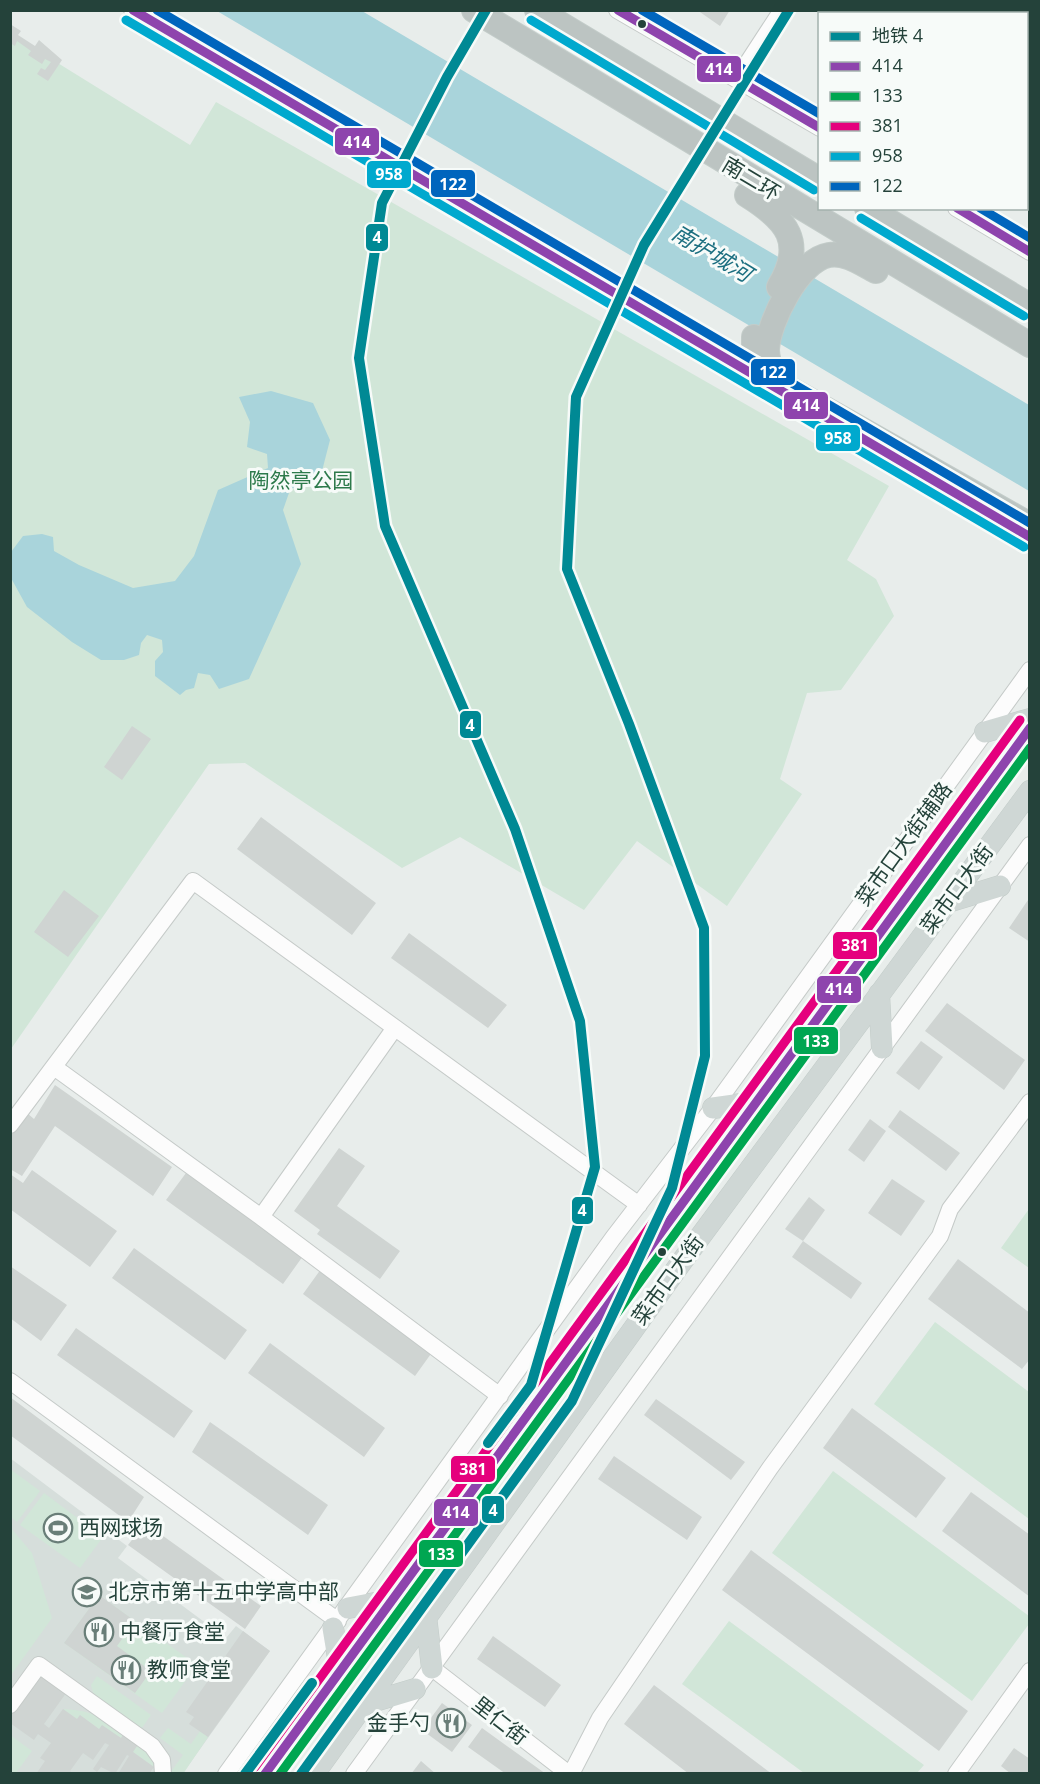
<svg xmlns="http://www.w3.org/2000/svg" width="1040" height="1784" font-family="'Open Sans','Noto Sans SC',sans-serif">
<rect width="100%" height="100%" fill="#e8edeb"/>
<path fill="#d6dedb" d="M10 1458 127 1546 118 1558 226 1638 236 1626 270 1651 183 1773H11Z"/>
<path fill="#d1e6d8" d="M11 34 190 145 216 102 889 486 847 560 876 579 894 616 841 690 807 693 780 779 802 794 727 906 637 841 584 910 460 837 402 868 245 763 209 764 11 1049Z
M1029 1209V1268L1001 1248Z
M935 1322 1029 1392V1519L874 1404Z
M10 1469 40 1491 17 1522 11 1517Z
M833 1471 1029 1616V1624L972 1701 772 1553Z
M44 1493 103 1537 80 1568 20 1525Z
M11 1528 32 1553 52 1618 11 1675Z
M99 1595 197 1665 162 1713 64 1643Z
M729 1621 924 1765 917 1773H804L682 1684Z
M97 1676 151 1715 139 1732 94 1696 91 1685Z
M63 1709C105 1710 130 1734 158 1762L154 1767 133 1752 124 1733 121 1738 99 1729 80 1715 77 1719Z
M168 1728 191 1744 200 1731 208 1737 183 1774 170 1773 183 1755 160 1738Z
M10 1735 32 1751 16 1773H11Z"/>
<path fill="#a9d4db" d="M217 11H362L1029 405V491Z
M271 391 313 403 330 440 322 471 290 490 283 510 301 564 249 679 219 689 210 675 198 673 194 688 186 690 180 695 155 676V661L163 652 162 640 147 635 141 643 139 655 124 660H101L72 642 27 607 11 578V552L23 536 42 534 53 537 54 551 79 565 133 588 175 581 194 556 218 490 268 468 267 454 247 447 250 422 239 397Z"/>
<path fill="#cfd4d2" d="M697 10H730L720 26Z
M10 24 21 31 18 35 35 46 39 40 62 60 48 81 37 74 41 68 45 70 51 62 45 59 42 64 28 55 31 51 17 41 15 46 10 43Z
M132 726 151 739 122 780 104 767Z
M261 817 376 903 352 935 237 849Z
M64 890 99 916 68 957 34 932Z
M1030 897V942L1009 928Z
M409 933 507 1005 488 1028 391 958Z
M947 1003 1025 1060 1004 1090 925 1031Z
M921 1041 943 1057 919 1090 896 1073Z
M55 1085 172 1167 153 1196 55 1126 22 1176 10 1169V1137L27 1113 34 1119Z
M900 1110 960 1153 946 1171 888 1127Z
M870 1119 886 1131 864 1162 848 1150Z
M339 1148 365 1166 337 1206 400 1251 380 1279 317 1234 320 1230 294 1211Z
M32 1170 117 1231 90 1267 10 1209V1174L23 1183Z
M186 1173 303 1256 283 1284 166 1200Z
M892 1179 925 1201 901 1236 868 1213Z
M809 1197 825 1210 803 1241 785 1229Z
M803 1241 862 1283 851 1299 792 1257Z
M134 1248 247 1330 225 1360 112 1278Z
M958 1259 1030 1313V1359L1022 1369 928 1299Z
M10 1266 67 1305 41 1341 10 1318Z
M321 1269 433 1351 415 1376 303 1294Z
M76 1328 193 1411 174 1438 57 1355Z
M270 1343 385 1428 364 1457 248 1373Z
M10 1397 144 1497 128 1522 10 1435Z
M656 1399 745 1462 731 1480 644 1415Z
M852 1408 946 1478 916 1518 823 1448Z
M210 1422 328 1505 308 1535 192 1452Z
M614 1456 702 1517 687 1540 598 1479Z
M971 1492 1030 1535V1597L942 1531Z
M145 1523 261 1606 245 1629 128 1545Z
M751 1550 968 1711 939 1751 722 1590Z
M99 1595 135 1621 117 1646 151 1671 135 1693 64 1643Z
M243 1631 270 1651 208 1737 189 1724 194 1717 186 1712Z
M493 1636 561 1685 545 1707 477 1659Z
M43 1671 69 1689 44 1724 49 1728 63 1709 77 1719 80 1715 99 1729 102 1725 121 1738 124 1733 139 1743 133 1752 154 1767 149 1774H118L129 1756 127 1755 115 1774 101 1767 97 1772 93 1769 109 1745 105 1743 93 1760 83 1753 70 1771 73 1774H36L45 1761 40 1758 51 1743 38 1734 34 1740 10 1723V1716Z
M654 1685 772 1774H689L624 1724Z
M442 1703 472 1725 452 1752 422 1730Z
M482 1728 546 1774H506L468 1747Z
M1014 1748 1030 1759V1774H1011L1001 1766Z
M421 1761 436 1774H411Z"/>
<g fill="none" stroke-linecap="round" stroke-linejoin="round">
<g stroke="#c5cac8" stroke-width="18">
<path id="minor" d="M132 10 693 339 761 382
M617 10 820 128
M737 79 782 10
M956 208 1030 252
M54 1067 261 1217 500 1396
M10 1125 193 881 639 1205
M261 1217 394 1029
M10 1381 338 1621
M432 1668 569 1774
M10 1705 39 1665 152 1746 162 1760 163 1774
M226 1774 613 1238 713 1108 1030 670
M354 1774 1030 845
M571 1774 600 1718 770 1468 940 1236 950 1209 1030 1102
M956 1774 1030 1671"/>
</g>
<g stroke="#c3ccc9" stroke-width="22">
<path id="major" d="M985 732 1030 719
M948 902 1000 886
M879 994 882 1048
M713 1108 756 1102
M348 1608 391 1600
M426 1616 432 1668
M333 1628 340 1670
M365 1704 415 1689
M265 1774 1030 727
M314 1774 683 1260 1030 791"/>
</g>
<g stroke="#c3ccc9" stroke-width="26">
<path id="highway" d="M474 10 1030 345
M537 10 820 180
M747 195C787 220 806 242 779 287
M867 208 1030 306
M876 271C862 264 846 252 829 255 799 260 768 322 767 350 767 361 772 371 776 381L1030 525
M754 337V378"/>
</g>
<use href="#minor" stroke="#fcfcfc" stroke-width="16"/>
<use href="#major" stroke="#cfd7d5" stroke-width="21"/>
<use href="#highway" stroke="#bcc4c2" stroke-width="24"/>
<g stroke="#f7fbf9" stroke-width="14">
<path id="bus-1" d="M133 10 1030 537
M618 10 820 128
M957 208 1030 252
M265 1774 1030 728"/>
</g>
<g stroke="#f7fbf9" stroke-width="14">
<path id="bus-2" d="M280 1774 1030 748"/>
</g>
<g stroke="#f7fbf9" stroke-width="14">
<path id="bus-3" d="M255 1767 1020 720"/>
</g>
<g stroke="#f7fbf9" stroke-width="14">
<path id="bus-4" d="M126 20 1024 547
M531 20 814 190
M861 218 1024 316"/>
</g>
<g stroke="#f7fbf9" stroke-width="14">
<path id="bus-5" d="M157 10 1030 523
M642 10 820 114
M980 208 1030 238"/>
</g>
<use href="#bus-1" stroke="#8e44ad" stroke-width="9"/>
<use href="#bus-2" stroke="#00a651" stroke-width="9"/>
<use href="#bus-3" stroke="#e5007d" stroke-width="9"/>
<use href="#bus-4" stroke="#00a9ce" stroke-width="9"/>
<use href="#bus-5" stroke="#0065bd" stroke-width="9"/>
<g stroke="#f7fbf9" stroke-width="15">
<path id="metro-1" d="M486 10 447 77 382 203 359 358 385 526 515 829 580 1021 595 1167 531 1385 488 1443
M245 1774 312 1683
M301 1774 572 1401 672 1188 705 1056 704 928 629 724 567 569 576 397 644 245 789 10"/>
</g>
<use href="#metro-1" stroke="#008994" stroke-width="10"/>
</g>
<defs>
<g id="stadium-ring" transform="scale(1.5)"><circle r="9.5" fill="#f7fbf9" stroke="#697e78" stroke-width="1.5"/><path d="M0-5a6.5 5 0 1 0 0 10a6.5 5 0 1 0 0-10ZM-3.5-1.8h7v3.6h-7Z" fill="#697e78"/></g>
<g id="school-ring" transform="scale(1.5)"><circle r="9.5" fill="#f7fbf9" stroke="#697e78" stroke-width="1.5"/><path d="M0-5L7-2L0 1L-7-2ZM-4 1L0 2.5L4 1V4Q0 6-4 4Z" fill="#697e78"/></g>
<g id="restaurant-ring" transform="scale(1.5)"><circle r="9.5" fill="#f7fbf9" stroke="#697e78" stroke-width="1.5"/><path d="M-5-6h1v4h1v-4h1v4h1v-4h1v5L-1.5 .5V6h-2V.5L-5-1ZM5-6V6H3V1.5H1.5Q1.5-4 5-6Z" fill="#697e78"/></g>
</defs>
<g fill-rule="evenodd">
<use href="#stadium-ring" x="58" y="1528"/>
<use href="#school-ring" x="87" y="1592"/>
<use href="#restaurant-ring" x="99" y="1632"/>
<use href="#restaurant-ring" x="126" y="1670"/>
<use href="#restaurant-ring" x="451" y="1723"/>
</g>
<g fill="#24423a" stroke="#f7fbf9" stroke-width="2">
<circle cx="642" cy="24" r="5"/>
<circle cx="662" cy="1252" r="5"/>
</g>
<g text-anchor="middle" stroke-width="6" stroke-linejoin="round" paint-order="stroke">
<g font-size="21" fill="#24423a" stroke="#f7fbf9">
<text transform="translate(751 179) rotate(31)" y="7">南二环</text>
<text transform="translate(904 844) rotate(-54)" y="7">菜市口大街辅路</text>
<text transform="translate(957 889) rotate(-53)" y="7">菜市口大街</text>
<text transform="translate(668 1280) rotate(-54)" y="7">菜市口大街</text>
<text transform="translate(500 1721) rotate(38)" y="7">里仁街</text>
</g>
<g font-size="21" fill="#2d7a4b" stroke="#f7fbf9">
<text x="301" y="488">陶然亭公园</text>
</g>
<g font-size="21" fill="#24423a" stroke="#f7fbf9" text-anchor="start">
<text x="79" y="1535">西网球场</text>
<text x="108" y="1599">北京市第十五中学高中部</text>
<text x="120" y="1639">中餐厅食堂</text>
<text x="147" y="1677">教师食堂</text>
<text x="430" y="1730" text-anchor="end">金手勺</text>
</g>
<g font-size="22" font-style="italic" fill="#1c6f80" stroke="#f7fbf9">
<text transform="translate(712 253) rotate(31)" y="8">南护城河</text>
</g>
</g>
<g stroke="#f7fbf9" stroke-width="2">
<rect x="696" y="55" width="46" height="28" rx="6" fill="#8e44ad"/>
<rect x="334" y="127" width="46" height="29" rx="6" fill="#8e44ad"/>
<rect x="366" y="160" width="46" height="29" rx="6" fill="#00a9ce"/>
<rect x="430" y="169" width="46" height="29" rx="6" fill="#0065bd"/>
<rect x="365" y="223" width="24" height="29" rx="6" fill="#008994"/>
<rect x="750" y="358" width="46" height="28" rx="6" fill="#0065bd"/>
<rect x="783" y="391" width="46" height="29" rx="6" fill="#8e44ad"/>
<rect x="815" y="424" width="46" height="28" rx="6" fill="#00a9ce"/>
<rect x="459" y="710" width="23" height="29" rx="6" fill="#008994"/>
<rect x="832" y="931" width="46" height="29" rx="6" fill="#e5007d"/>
<rect x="816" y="975" width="46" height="29" rx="6" fill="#8e44ad"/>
<rect x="793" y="1026" width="46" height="29" rx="6" fill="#00a651"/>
<rect x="571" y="1196" width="23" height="29" rx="6" fill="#008994"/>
<rect x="450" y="1455" width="46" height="28" rx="6" fill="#e5007d"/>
<rect x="481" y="1495" width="24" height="29" rx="6" fill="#008994"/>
<rect x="433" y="1498" width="46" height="29" rx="6" fill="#8e44ad"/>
<rect x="418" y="1539" width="46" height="29" rx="6" fill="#00a651"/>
</g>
<g font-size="16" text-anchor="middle" font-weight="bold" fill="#fff">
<text x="719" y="75">414</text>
<text x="357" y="148">414</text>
<text x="389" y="180">958</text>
<text x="453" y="190">122</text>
<text x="377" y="243">4</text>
<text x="773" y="378">122</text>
<text x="806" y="411">414</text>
<text x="838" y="444">958</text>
<text x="470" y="731">4</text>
<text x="855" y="951">381</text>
<text x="839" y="995">414</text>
<text x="816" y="1047">133</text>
<text x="582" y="1216">4</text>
<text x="473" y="1475">381</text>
<text x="493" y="1516">4</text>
<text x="456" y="1518">414</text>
<text x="441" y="1560">133</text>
</g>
<rect width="1040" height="1784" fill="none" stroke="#24423a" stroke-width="24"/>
<rect x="818" y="12" width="210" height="198" fill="#f7fbf9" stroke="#a3b1ad" stroke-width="1.5"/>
<rect x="830" y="32" width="30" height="9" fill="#008994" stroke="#a3b1ad" stroke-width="1.5"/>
<text x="872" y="42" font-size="18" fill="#24423a">地铁 4</text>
<rect x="830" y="62" width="30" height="9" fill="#8e44ad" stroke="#a3b1ad" stroke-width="1.5"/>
<text x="872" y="72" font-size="18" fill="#24423a">414</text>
<rect x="830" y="92" width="30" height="9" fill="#00a651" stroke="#a3b1ad" stroke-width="1.5"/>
<text x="872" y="102" font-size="18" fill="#24423a">133</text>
<rect x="830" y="122" width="30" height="9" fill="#e5007d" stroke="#a3b1ad" stroke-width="1.5"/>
<text x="872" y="132" font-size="18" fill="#24423a">381</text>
<rect x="830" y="152" width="30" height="9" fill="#00a9ce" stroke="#a3b1ad" stroke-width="1.5"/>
<text x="872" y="162" font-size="18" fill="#24423a">958</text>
<rect x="830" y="182" width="30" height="9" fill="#0065bd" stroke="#a3b1ad" stroke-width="1.5"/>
<text x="872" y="192" font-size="18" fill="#24423a">122</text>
</svg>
